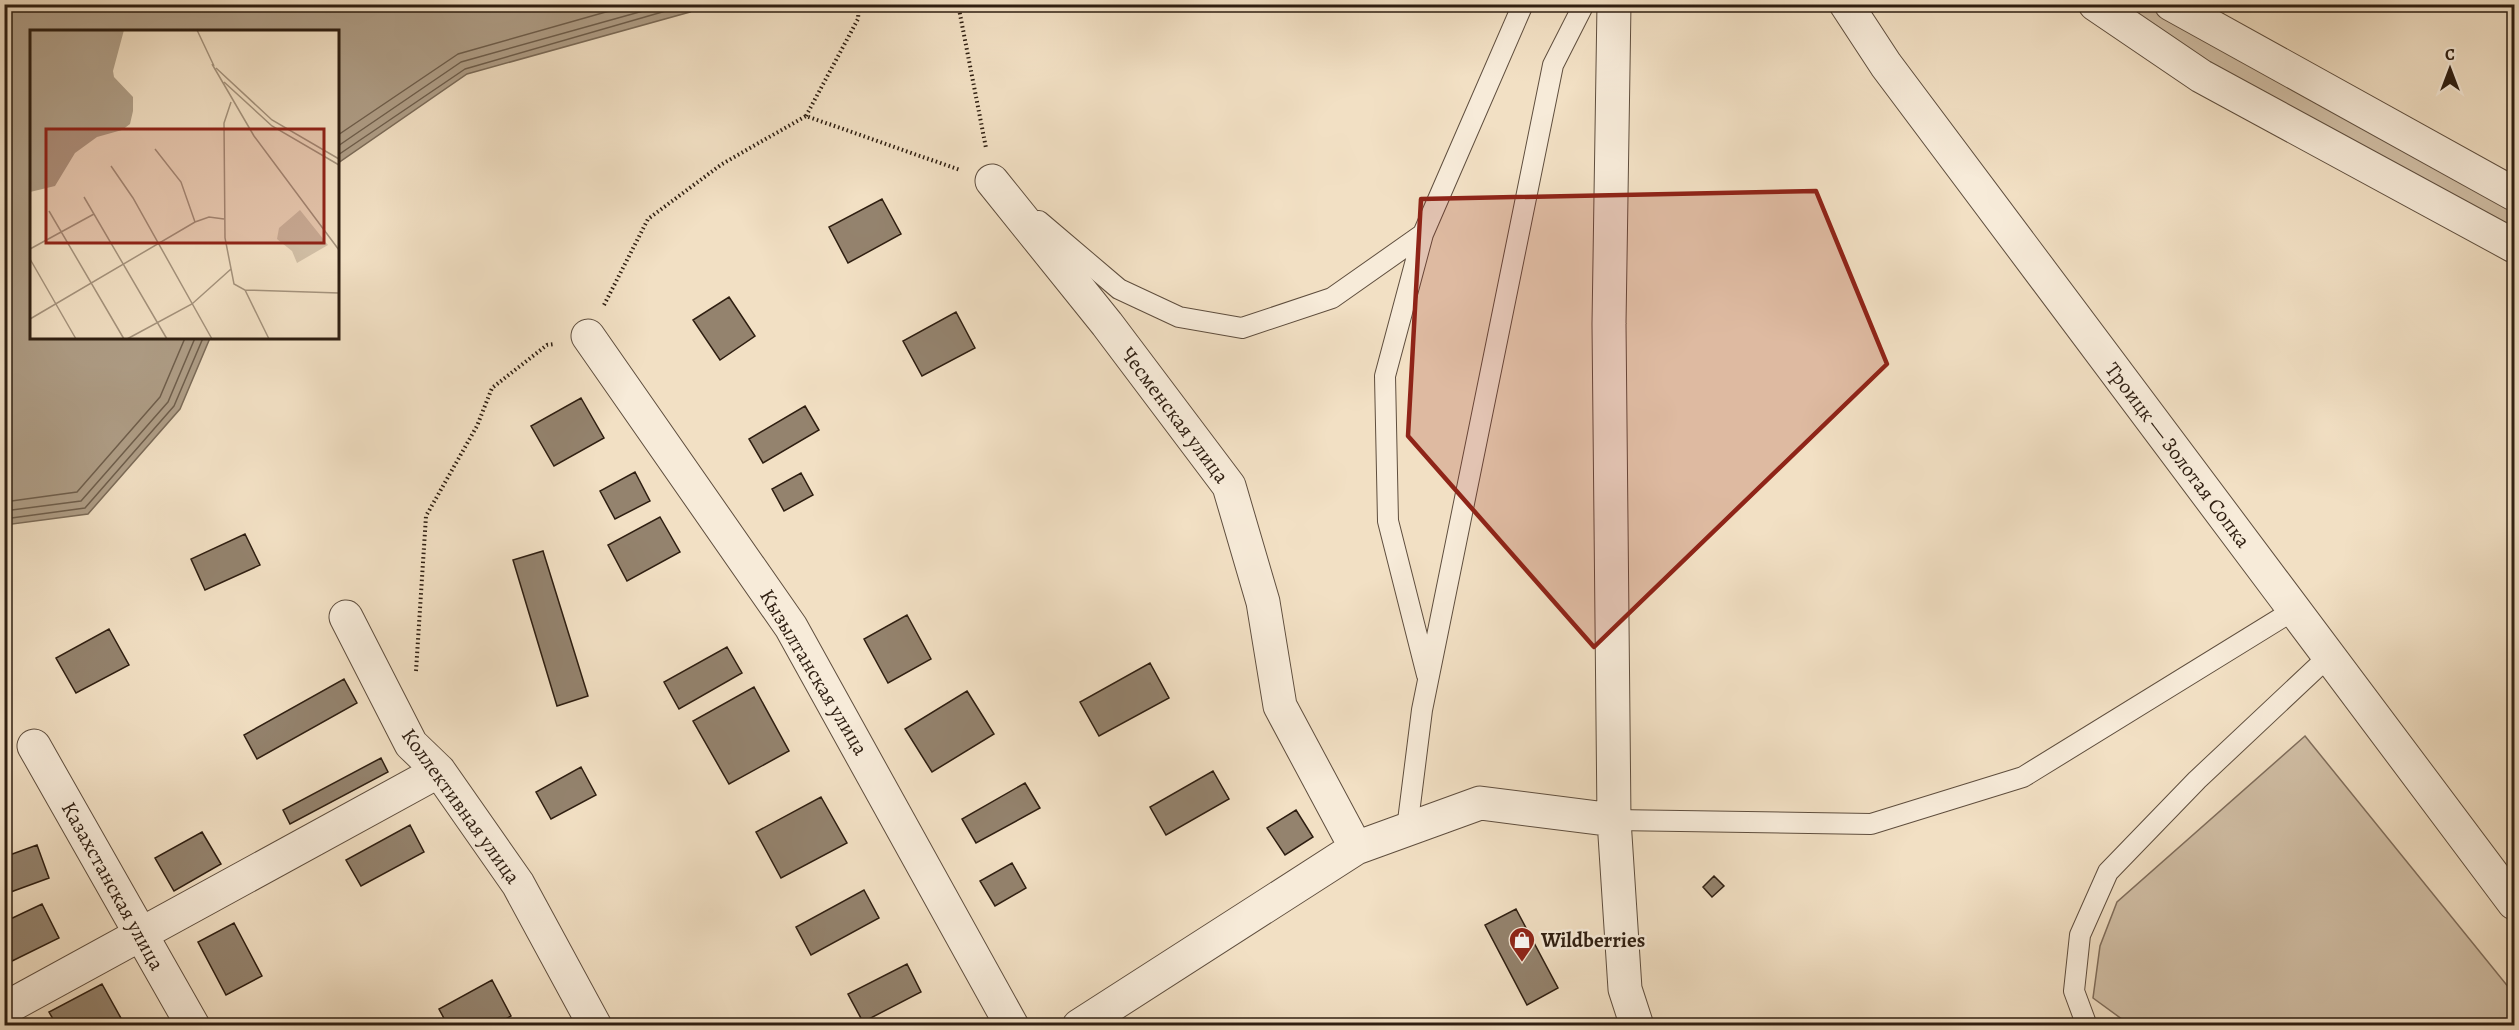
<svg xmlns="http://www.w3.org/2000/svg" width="2519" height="1030" font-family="Alegreya,serif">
<rect width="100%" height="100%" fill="#f2e0c4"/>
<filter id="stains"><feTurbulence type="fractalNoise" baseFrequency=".00333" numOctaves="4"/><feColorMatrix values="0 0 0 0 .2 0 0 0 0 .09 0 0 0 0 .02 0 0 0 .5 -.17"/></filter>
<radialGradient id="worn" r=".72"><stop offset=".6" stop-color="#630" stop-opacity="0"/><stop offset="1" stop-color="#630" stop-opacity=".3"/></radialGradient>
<path fill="#d1bfa6" stroke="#806e5c" stroke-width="1.5" d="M2111 5H2151L2232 55 2514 208V232L2226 75Z
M2305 736 2514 994V1025H2130L2093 998 2100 946 2117 902Z"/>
<path fill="#af9e87" stroke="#7b6b58" stroke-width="1.5" d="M4 5 5 4 700 5 690 12 467 74 338 163V32H32V338H210L180 409 88 514 5 525Z"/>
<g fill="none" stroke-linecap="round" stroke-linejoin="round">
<path stroke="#6e5e4c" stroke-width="1.5" d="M338 135 458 54 634 4
M338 146 461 62 668 4
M338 155 465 69 690 4
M4 502 77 492 160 397 185 338
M4 511 81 501 168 402 195 338
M4 519 85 508 174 406 203 338"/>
</g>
<path fill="#94836e" stroke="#2e1e11" stroke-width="1.5" d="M882 199 901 234 848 263 829 227Z
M729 297 755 336 720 360 693 320Z
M956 312 975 348 922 376 903 341Z
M581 398 604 438 554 466 531 426Z
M805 406 819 430 763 463 749 439Z
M635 472 650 501 615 519 600 491Z
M801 473 813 495 784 511 772 489Z
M660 517 680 552 627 581 608 545Z
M245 534 260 565 205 590 191 559Z
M543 551 588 696 557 706 513 560Z
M907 615 931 659 888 683 864 639Z
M109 629 129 665 76 693 56 658Z
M727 647 742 673 679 709 664 682Z
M1150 663 1169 698 1099 736 1080 702Z
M344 679 357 703 257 759 244 735Z
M754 687 789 751 729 784 693 721Z
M967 691 994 734 932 772 905 729Z
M381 758 388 772 290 824 283 810Z
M581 767 596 795 551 819 536 792Z
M1213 771 1229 799 1166 835 1150 807Z
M1025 783 1040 808 976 843 962 819Z
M821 797 847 843 781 878 756 832Z
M1296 810 1313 837 1285 855 1267 828Z
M410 825 424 852 361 886 346 860Z
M202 832 221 864 174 891 155 858Z
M37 845 49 878 8 893 4 885V857Z
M1012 863 1026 888 995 906 980 881Z
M1714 876 1724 886 1712 897 1703 887Z
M864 890 879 918 811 955 796 927Z
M42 904 59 938 4 965V922Z
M1516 909 1558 988 1527 1005 1485 925Z
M234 923 262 976 226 995 198 942Z
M907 964 921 992 863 1022 848 994Z
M492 980 511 1016 493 1026H448L439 1009Z
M102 984 122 1020 111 1026H57L49 1012Z"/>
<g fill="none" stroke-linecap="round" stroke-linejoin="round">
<g stroke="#5f4e3e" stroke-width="22">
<path id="service" d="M1039 221 1119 289 1179 317 1242 328 1332 298 1423 234
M1427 675 1388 521 1385 376 1423 234 1523 4
M1614 820 1871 824 2023 777 2294 610
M1407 829 1422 710 1553 65 1584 4
M2087 1026 2074 991 2080 935 2108 872 2197 780 2329 656"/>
</g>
<g stroke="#5f4e3e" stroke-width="35">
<path id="minor" d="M1614 4 1609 324 1614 820 1625 989 1637 1026
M2095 4 2201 76 2514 246
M2171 4 2514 194
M992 181 1107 324 1229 486 1263 602 1280 706 1356 848
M588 336 791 627 1012 1026
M346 617 411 744 439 771 518 884 595 1026
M34 746 193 1026
M4 1009 439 771
M1079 1026 1356 848 1480 803 1614 820"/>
</g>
<g stroke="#5f4e3e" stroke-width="35">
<path id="tertiary" d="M1846 4 1886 65 2514 903"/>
</g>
<path stroke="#2e1e11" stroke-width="4" stroke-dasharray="1.5 3" stroke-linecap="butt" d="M958 4 986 148
M806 116 858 19 859 4
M604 305 648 219 722 164 806 116 960 170
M416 671 426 516 477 426 492 388 547 345 554 344"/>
<use href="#service" stroke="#f7ebd9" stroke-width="20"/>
<use href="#minor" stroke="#f7ebd9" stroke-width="33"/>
<use href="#tertiary" stroke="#f7ebd9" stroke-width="33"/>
</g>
<path fill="#8f2418" fill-opacity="0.2" stroke="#8f2418" stroke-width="4.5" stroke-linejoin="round" d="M1816 191 1887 364 1594 647 1408 436 1421 199Z"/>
<defs>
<g id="shop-pin" transform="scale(1.35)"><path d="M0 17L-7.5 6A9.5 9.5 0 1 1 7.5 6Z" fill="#8f2418" stroke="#f7ebd9"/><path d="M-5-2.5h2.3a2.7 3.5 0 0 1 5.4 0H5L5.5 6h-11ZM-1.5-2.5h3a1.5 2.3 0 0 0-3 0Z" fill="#fff"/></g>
</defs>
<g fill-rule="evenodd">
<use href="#shop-pin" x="1522" y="940"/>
</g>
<g text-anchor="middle" stroke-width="5" stroke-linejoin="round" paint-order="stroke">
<g font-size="21" fill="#2e1e11" stroke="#f7ebd9">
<text transform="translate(1175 415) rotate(53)" y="7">Чесменская улица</text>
<text transform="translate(2178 455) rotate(53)" y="7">Троицк — Золотая Сопка</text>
<text transform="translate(814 672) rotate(59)" y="7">Кызылтанская улица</text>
<text transform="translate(461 806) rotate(54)" y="7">Коллективная улица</text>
<text transform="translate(113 886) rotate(61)" y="7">Казахстанская улица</text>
</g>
<g font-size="21" font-weight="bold" fill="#2e1e11" stroke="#f7ebd9" text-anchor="start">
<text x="1541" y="947">Wildberries</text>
</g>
</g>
<g transform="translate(30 30)">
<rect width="309" height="309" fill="#f2e0c4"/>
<path d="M270 180 298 215 267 233 262 221 247 209 249 198Z" fill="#d1bfa6"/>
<path d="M0 0H94L83 41 84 47 103 67V81L100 94 92 100 67 107 45 123 25 156 0 162Z" fill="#af9e87"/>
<path fill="none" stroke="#a4927c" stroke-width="1.5" d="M167 0 184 36M182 34 224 106 309 220M186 38 242 90 309 129M194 52 242 96 309 135M201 72 194 93 195 208 204 254 215 260 239 309M125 119 151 152 165 192M81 136 103 168 182 309M54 167 137 309M19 181 94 309M0 219 64 184M0 229 46 309M215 260 309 263M0 289 165 192 179 187 194 189M97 309 162 274 201 239"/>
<path fill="#8f2418" fill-opacity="0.15" stroke="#8f2418" stroke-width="3" d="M16 99H294V213H16Z"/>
<rect width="309" height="309" fill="none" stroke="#2e1e11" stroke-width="3"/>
</g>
<rect width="2519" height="1030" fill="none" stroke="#f2e0c4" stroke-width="24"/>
<rect x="6" y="6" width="2507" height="1018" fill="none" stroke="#2e1e11" stroke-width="3"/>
<rect x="12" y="12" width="2495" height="1006" fill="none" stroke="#2e1e11" stroke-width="1.5"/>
<g transform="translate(2450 69)" stroke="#f7ebd9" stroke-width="4.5" paint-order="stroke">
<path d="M0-4.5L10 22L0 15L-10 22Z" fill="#2e1e11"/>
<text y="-9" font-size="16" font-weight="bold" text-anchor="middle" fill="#2e1e11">С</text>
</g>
<rect width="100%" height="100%" filter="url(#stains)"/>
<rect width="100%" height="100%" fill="url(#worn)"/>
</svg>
